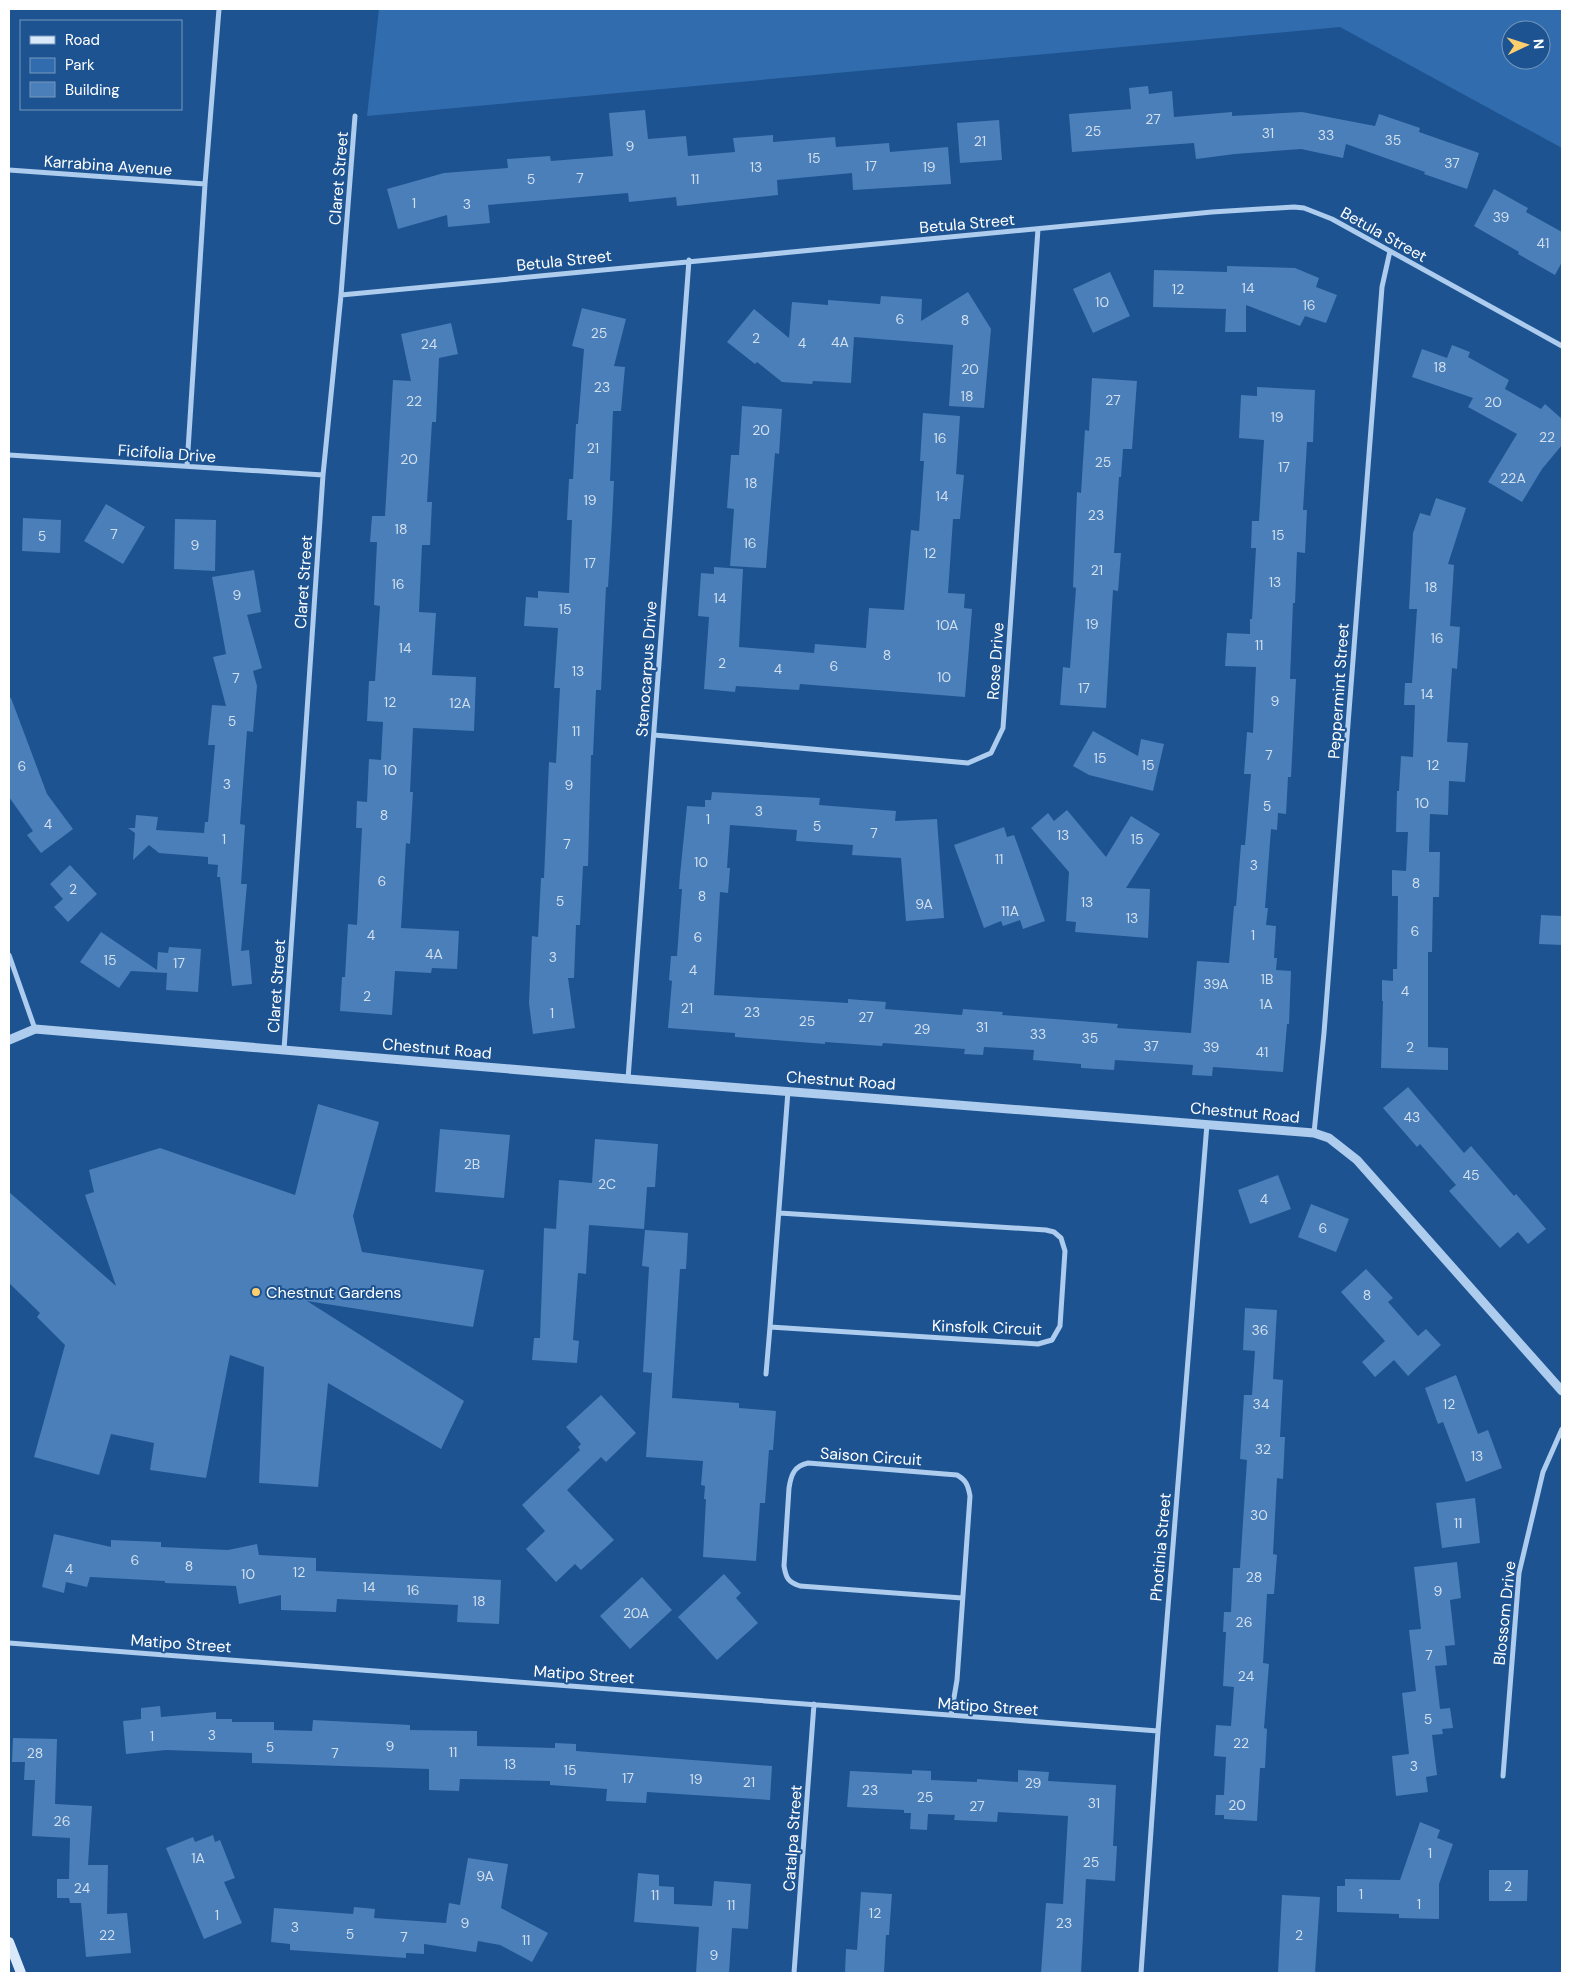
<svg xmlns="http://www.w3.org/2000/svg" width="1571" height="1982" font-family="'DM Sans',sans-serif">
<rect width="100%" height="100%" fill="#1d5391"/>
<path fill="#316dae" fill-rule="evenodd" d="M379 9H1562V148L1340 27 367 116ZM1511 30H1541V60H1511Z"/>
<path fill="#4a7fb9" d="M1148 86 1149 94 1172 91 1174 117 1232 112V116L1302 112 1375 126 1379 114 1420 128 1419 132 1479 153 1467 189 1424 174 1425 172 1346 144 1343 158 1301 149 1235 154 1196 159 1194 143 1072 152 1069 114 1131 109 1129 88Z
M645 110 648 139 686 136 688 156 735 152 733 138 773 135V142L835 137 836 147 889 143 890 152 948 147 951 184 853 190 852 173 777 180 778 195 677 206 676 197 629 202 628 193 488 205 490 223 448 227 447 215 398 229 387 189 444 173 508 168 507 159 550 156 551 161 613 156 609 113Z
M999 120 1002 160 960 163 957 123Z
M1494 189 1528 208 1526 212 1562 232V262L1555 275 1518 254 1519 252 1474 226Z
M1227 266 1295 268 1319 278 1316 287 1337 295 1326 323 1305 316 1300 326 1246 305V332H1225L1226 309 1153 307 1154 270 1227 272Z
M1110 272 1130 316 1093 333 1073 289Z
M968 292 991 329 984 408 949 406 953 345 854 337 851 383 813 381 812 384 782 382 757 362 755 364 727 342 754 309 789 338 792 302 828 305V300L880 304 881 296 922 299 921 321Z
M582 308 626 319 614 366 625 367 621 411H613L610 481H614L612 522 608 587H606L601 690H596L593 755H591L588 866H583L580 925H576L574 978H568L575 1028 533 1034 529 1003 532 936 538 937 541 878H544L549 762 556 763 560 688H554L558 628 524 626 526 597 538 598V591L569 593 572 520H567L569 479H573L576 424H578L584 349 572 346Z
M451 323 458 354 439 358 436 422H432L427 502H432L430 545H422L419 612 436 613 432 675 476 677 474 731 413 728 410 792H413L410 844 406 843 401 928 459 931 457 969 432 968 431 973 395 971 392 1015 340 1011 342 977H345L348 924 357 925 362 828H356L357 801 367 802 369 759 381 760 383 722 367 721 369 681H375L380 606 374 605 377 542H370L372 516H385L393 380 411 381 401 334Z
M1452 345 1470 352 1468 357 1509 380 1505 389 1541 409 1545 404 1562 419V445L1542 469 1522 502 1488 482 1517 434 1468 407 1473 398 1412 377 1422 349 1447 358Z
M1092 378 1137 381 1132 449H1123L1121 477H1119L1114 553H1121L1118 591 1113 590 1106 708 1060 705 1063 667 1070 668 1076 588 1073 587 1077 492 1081 493 1085 430 1089 431Z
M1257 387 1315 390 1313 442H1307L1303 510H1307L1305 553 1297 552 1295 603H1293L1290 679H1296L1291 777H1288L1286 814 1278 813 1277 830 1271 829 1265 908H1268L1266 925 1276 926 1274 958H1277L1276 970 1291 971 1289 1024H1287L1283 1072 1213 1067 1212 1076 1192 1075 1193 1065 1115 1060 1114 1070 1081 1068V1064L1033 1060 1034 1050 984 1047 983 1055 964 1054 965 1049 883 1043 882 1046 825 1042V1044L735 1037V1033L668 1028 672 981 669 980 671 956H677L682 889H679L680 875 687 806 705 807V800H711L712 792 820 798 819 805 896 811 895 821 937 819 944 918 906 921 901 858 852 855 853 845 796 841 797 830 730 825 727 868H730L728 893 720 892 714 995 848 1003V999L886 1002 885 1009 962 1015 963 1009 1003 1012 1002 1015 1118 1024 1117 1028 1191 1033 1197 961 1229 963 1234 906H1236L1241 845H1245L1251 774H1244L1247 732 1253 733 1256 667 1225 666 1227 633 1250 634V619H1252L1256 548H1251L1252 521H1259L1264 440 1239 438 1241 395 1257 396Z
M742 406 782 409 779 454 775 453 766 568 730 566 734 509 727 508 731 455H739Z
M923 413 960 416 956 474 964 475 960 519H953L948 593 965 594 964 608 972 609 965 697 800 684 799 690 736 686 735 692 704 689 709 617 698 616 701 573 714 574V567L743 569 739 647 814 653 815 644 866 648 869 608 904 610 911 530 919 531 924 461H920Z
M1436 498 1466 508 1448 564 1454 565 1450 626 1460 627 1457 669 1452 668 1447 742 1468 743 1465 782 1449 781 1448 815 1430 814 1429 852H1440L1439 897H1433L1432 952H1428V1047L1448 1048V1070L1381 1068 1383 1001H1382V980L1393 981V969H1397L1398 896H1392V870L1406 871 1408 832H1396L1397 791H1399L1401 756 1413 757 1415 705H1404L1405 683H1412L1417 609H1409L1413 533 1420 513 1430 516Z
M106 504 145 527 123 564 84 541Z
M23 518 61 520 60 553 22 551Z
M175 519 216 520 215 571 174 569Z
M254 570 261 612 247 615 262 668 253 671 257 686 253 732 247 731 240 824 245 825 241 884H247L241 951 249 950 252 984 232 986 220 877H217L218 865 208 864V857L159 853 149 845 133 860 135 833 128 828H135L136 815 158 817 156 830 204 833 205 822H208L215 745H208L212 705 226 706 213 657 226 654 212 577Z
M9 698H11L47 794 73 829 41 853 27 835 33 831 9 797Z
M1093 731 1138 756 1141 739 1164 744 1153 791 1089 775 1073 766Z
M1067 810 1106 857 1131 816 1160 834 1126 888 1150 889 1148 938 1075 932 1076 922 1066 921 1069 872 1031 828 1048 813 1054 821Z
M1004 827 1007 837 1014 835 1045 921 1023 929 1020 920 1003 926 1001 921 984 928 954 845Z
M70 865 97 894 68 922 54 907 63 899 50 884Z
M1541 915 1562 916V945L1539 944Z
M101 932 157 970 158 952 168 953 169 947 201 949 198 992 166 990 167 973 131 971 119 988 80 962Z
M1408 1087 1464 1153 1471 1146 1514 1196 1516 1194 1546 1229 1528 1244 1518 1232 1500 1248 1449 1191 1456 1185 1420 1144 1417 1147 1383 1108Z
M318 1104 379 1122 353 1216 362 1252 484 1270 473 1327 307 1301 464 1401 441 1449 328 1383 318 1487 259 1483 264 1367 230 1355 206 1478 150 1470 154 1443 111 1434 99 1475 34 1457 65 1345 37 1317 40 1313 9 1283V1192L116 1286 85 1195 94 1192 89 1170 160 1148 295 1195Z
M440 1129 510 1135 504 1198 435 1192Z
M595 1139 658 1144 655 1187H647L644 1229 589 1225 586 1274 578 1273 573 1340 579 1341 577 1363 532 1360 534 1338H540L544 1228 556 1229 559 1180 592 1183Z
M1278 1175 1291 1209 1250 1224 1238 1190Z
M1311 1204 1349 1219 1336 1252 1298 1237Z
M645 1230 688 1233 686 1269H680L672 1398 739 1403V1408L776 1411 773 1450H769L765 1503H760L756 1561 703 1557 706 1499H704L705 1486 701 1485 703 1461 646 1457 652 1373 643 1372 649 1267 642 1266Z
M1366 1269 1393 1298 1388 1302 1418 1336 1426 1329 1441 1345 1408 1376 1394 1360 1375 1377 1362 1362 1385 1341 1341 1292Z
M1245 1308 1277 1310 1273 1379 1283 1380 1280 1437H1285L1283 1479 1277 1478 1273 1554 1277 1555 1274 1594H1267L1263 1663 1269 1664 1264 1728 1267 1729 1265 1768H1260L1257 1821 1224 1819V1815H1215L1216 1795H1224L1226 1757 1214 1756 1216 1725 1231 1726 1234 1687 1223 1686 1226 1632H1223L1224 1612H1231L1233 1568H1240L1247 1460 1240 1459 1244 1395H1252L1255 1351 1243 1350Z
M1456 1375 1478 1434 1488 1430 1502 1468 1466 1482 1443 1422 1438 1424 1425 1388Z
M601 1395 636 1433 606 1462 601 1457 567 1490 614 1540 581 1570 575 1564 556 1582 526 1549 545 1531 522 1505 580 1450 578 1447 581 1444 566 1427Z
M1475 1498 1480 1543 1442 1548 1436 1503Z
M54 1534 111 1547V1540L161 1542V1547L228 1550 257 1544 259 1555 316 1558V1571L501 1580 499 1624 457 1622 458 1605 337 1599 336 1612 281 1610V1595L239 1604 236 1586 165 1583V1581L90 1577 87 1587 66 1582 64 1593 42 1587Z
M1457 1562 1461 1598 1450 1600 1455 1645 1445 1646 1447 1665 1435 1666 1440 1709 1450 1708 1453 1728 1442 1729 1443 1734 1432 1735 1437 1775 1426 1777 1428 1792 1396 1796 1392 1756 1409 1754 1402 1693 1416 1691 1409 1630 1421 1629 1414 1567Z
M724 1574 741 1593 736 1598 758 1623 717 1660 678 1617Z
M642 1577 672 1610 630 1649 600 1616Z
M160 1706 161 1717 216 1712V1719H232V1722H274V1730L312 1731 313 1720 410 1725V1730L477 1731V1746L555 1748V1743L576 1744V1751L772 1766 770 1800 647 1792 646 1803 606 1801 607 1789 550 1785V1781L460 1779 459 1791 429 1790V1769L252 1763V1753L166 1750 126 1754 123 1721 141 1719V1708Z
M13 1738 57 1739 55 1804 92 1806 88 1865H108L107 1914 127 1913 131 1953 86 1957 81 1903H70L69 1898H57V1879H69L70 1838 32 1836 35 1780H24L25 1762H12Z
M912 1770 931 1771V1780L977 1782V1779L1018 1782V1770L1049 1772 1048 1781 1116 1785 1113 1846H1117L1115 1881 1086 1879 1081 1973H1041L1046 1903 1063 1904 1068 1816 998 1812 997 1822 954 1820 955 1815 928 1814 927 1830 910 1829 911 1813H904V1810L847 1807 850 1771 912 1774Z
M1420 1822 1440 1830 1437 1838 1453 1844 1439 1884V1919L1399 1918V1914L1337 1912V1886H1345V1879L1400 1880Z
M213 1835 215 1842 220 1840 235 1878 224 1882 242 1923 204 1939 166 1848 193 1837 195 1842Z
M468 1858 508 1864 501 1908 548 1933 532 1962 500 1945 478 1941 476 1952 424 1944V1954L406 1953V1958L290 1950V1944L271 1942 274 1908 353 1914 354 1907 375 1909 374 1918 446 1923 449 1903 460 1905Z
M1489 1870H1528L1527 1901H1489Z
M638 1873 659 1875V1886L674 1887V1904L712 1906 714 1881 751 1884 748 1929 732 1928 729 1973H696L699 1927 634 1922Z
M861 1892 892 1894 889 1935H886L884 1973H845L846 1949 857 1950Z
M1282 1895 1320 1897 1315 1973H1278Z"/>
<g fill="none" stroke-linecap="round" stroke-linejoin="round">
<path stroke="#adccee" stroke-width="5" d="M9 170 205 184
M341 295 1212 212 1294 207 1304 208 1332 219 1562 346
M9 455 323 475
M187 466 205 184 219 9
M654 735 968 763 991 753 1003 728 1038 229
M9 955 35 1029
M284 1050 323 475 341 295 355 116
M628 1079 689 260
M1314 1133 1324 1033 1382 287 1390 251
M779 1213 1046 1230 1054 1232 1061 1238 1065 1251 1060 1326 1052 1340 1038 1344 770 1327 788 1091
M766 1374 770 1327
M9 1643 1158 1731
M951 1715 957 1680 970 1496C968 1485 966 1480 957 1475L808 1463C794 1466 791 1475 789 1488L784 1566C786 1578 788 1582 800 1586L962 1598
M1503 1776 1519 1573 1543 1472 1562 1429
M794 1973 814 1704
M1141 1973 1158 1731 1207 1124"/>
<path stroke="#adccee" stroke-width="9" d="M9 1040 35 1029 628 1079 1314 1133 1329 1138 1357 1160 1562 1391"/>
<path stroke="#dae9fa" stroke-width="10" d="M9 1942 21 1973"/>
</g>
<circle fill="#fdcf6c" stroke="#1d5391" stroke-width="2" cx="256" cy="1292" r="5"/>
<g text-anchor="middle" stroke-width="4" stroke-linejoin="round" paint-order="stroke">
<g font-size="14" fill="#d2dfee">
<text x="1153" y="124">27</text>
<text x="1093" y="136">25</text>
<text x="1268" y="138">31</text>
<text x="1326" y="140">33</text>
<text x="1393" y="145">35</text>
<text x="980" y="146">21</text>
<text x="630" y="151">9</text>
<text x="814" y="163">15</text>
<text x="1452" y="168">37</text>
<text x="871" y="171">17</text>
<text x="756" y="172">13</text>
<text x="929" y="172">19</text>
<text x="580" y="183">7</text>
<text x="531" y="184">5</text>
<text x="695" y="184">11</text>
<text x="414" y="208">1</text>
<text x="467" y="209">3</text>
<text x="1501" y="222">39</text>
<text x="1543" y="248">41</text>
<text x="1248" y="293">14</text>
<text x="1178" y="294">12</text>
<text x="1102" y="307">10</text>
<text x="1309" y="310">16</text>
<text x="900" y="324">6</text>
<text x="965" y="325">8</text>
<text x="599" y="338">25</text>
<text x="756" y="343">2</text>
<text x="840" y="347">4A</text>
<text x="802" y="348">4</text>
<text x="429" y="349">24</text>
<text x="1440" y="372">18</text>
<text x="970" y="374">20</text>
<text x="602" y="392">23</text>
<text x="967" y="401">18</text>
<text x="1113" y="405">27</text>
<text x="414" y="406">22</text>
<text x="1493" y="407">20</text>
<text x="1277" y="422">19</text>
<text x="761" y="435">20</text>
<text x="1547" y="442">22</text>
<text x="940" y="443">16</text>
<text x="593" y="453">21</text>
<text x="409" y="464">20</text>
<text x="1103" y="467">25</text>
<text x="1284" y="472">17</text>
<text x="1513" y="483">22A</text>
<text x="751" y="488">18</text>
<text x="942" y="501">14</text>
<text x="590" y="505">19</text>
<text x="1096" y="520">23</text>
<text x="401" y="534">18</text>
<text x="114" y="539">7</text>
<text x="1278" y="540">15</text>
<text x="42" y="541">5</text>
<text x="750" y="548">16</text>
<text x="195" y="550">9</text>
<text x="930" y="558">12</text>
<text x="590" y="568">17</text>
<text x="1097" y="575">21</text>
<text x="1275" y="587">13</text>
<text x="398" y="589">16</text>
<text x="1431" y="592">18</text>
<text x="237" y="600">9</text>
<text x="720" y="603">14</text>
<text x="565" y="614">15</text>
<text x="1092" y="629">19</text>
<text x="947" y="630">10A</text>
<text x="1437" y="643">16</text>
<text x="1259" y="650">11</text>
<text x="405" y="653">14</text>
<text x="887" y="660">8</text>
<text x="722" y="668">2</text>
<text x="834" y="671">6</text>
<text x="778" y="674">4</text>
<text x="578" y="676">13</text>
<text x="944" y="682">10</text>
<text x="236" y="683">7</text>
<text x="1084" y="693">17</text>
<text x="1427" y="699">14</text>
<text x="1275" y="706">9</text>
<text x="390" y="707">12</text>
<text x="460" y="708">12A</text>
<text x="232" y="726">5</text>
<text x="576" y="736">11</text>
<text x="1269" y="760">7</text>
<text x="1100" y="763">15</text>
<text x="1148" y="770">15</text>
<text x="1433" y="770">12</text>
<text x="22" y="771">6</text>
<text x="390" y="775">10</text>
<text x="227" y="789">3</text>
<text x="569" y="790">9</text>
<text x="1422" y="808">10</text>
<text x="1267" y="811">5</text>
<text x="759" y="816">3</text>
<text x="384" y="820">8</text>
<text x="708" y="824">1</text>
<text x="48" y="829">4</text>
<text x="817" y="831">5</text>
<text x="874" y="838">7</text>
<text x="1063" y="840">13</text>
<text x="224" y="844">1</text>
<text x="1137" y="844">15</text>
<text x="567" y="849">7</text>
<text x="999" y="864">11</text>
<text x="701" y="867">10</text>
<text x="1254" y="870">3</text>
<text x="382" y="886">6</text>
<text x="1416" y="888">8</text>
<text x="73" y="894">2</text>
<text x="702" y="901">8</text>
<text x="560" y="906">5</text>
<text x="1087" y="907">13</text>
<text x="924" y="909">9A</text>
<text x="1010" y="916">11A</text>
<text x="1132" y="923">13</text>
<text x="1415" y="936">6</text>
<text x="371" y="940">4</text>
<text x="1253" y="940">1</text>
<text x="698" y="942">6</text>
<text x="434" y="959">4A</text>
<text x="553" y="962">3</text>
<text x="110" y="965">15</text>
<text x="179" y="968">17</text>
<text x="693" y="975">4</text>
<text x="1267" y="984">1B</text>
<text x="1216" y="989">39A</text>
<text x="1405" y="996">4</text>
<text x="367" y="1001">2</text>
<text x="1266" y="1009">1A</text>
<text x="687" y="1013">21</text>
<text x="752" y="1017">23</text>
<text x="552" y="1018">1</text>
<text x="866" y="1022">27</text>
<text x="807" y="1026">25</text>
<text x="982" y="1032">31</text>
<text x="922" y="1034">29</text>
<text x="1038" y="1039">33</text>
<text x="1090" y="1043">35</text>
<text x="1151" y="1051">37</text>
<text x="1211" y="1052">39</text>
<text x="1410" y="1052">2</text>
<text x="1262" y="1057">41</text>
<text x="1412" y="1122">43</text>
<text x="472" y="1169">2B</text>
<text x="1471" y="1180">45</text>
<text x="607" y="1189">2C</text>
<text x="1264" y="1204">4</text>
<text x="1323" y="1233">6</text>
<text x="1367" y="1300">8</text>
<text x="1260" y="1335">36</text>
<text x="1261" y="1409">34</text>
<text x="1449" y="1409">12</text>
<text x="1263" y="1454">32</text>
<text x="1477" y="1461">13</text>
<text x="1259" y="1520">30</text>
<text x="1458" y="1528">11</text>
<text x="135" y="1565">6</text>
<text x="189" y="1571">8</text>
<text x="69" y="1574">4</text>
<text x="299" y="1577">12</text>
<text x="248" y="1579">10</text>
<text x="1254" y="1582">28</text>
<text x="369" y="1592">14</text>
<text x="413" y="1595">16</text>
<text x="1438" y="1596">9</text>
<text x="479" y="1606">18</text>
<text x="636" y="1618">20A</text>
<text x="1244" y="1627">26</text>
<text x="1429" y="1660">7</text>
<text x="1246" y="1681">24</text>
<text x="1428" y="1724">5</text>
<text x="212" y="1740">3</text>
<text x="152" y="1741">1</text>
<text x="1241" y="1748">22</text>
<text x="390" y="1751">9</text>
<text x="270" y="1752">5</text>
<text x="453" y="1757">11</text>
<text x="35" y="1758">28</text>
<text x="335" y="1758">7</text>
<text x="510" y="1769">13</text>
<text x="1414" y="1771">3</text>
<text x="570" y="1775">15</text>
<text x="628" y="1783">17</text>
<text x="696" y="1784">19</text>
<text x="749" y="1787">21</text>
<text x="1033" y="1788">29</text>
<text x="870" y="1795">23</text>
<text x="925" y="1802">25</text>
<text x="1094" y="1808">31</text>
<text x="1237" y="1810">20</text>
<text x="977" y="1811">27</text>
<text x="62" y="1826">26</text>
<text x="1430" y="1858">1</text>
<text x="198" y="1863">1A</text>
<text x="1091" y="1867">25</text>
<text x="485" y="1881">9A</text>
<text x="1508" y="1891">2</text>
<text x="82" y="1893">24</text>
<text x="1361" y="1899">1</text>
<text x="655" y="1900">11</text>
<text x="1419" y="1909">1</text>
<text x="731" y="1910">11</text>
<text x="875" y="1918">12</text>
<text x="217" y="1920">1</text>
<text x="465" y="1928">9</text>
<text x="1064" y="1928">23</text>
<text x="295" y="1932">3</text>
<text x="350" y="1939">5</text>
<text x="107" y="1940">22</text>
<text x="1299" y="1940">2</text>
<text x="404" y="1942">7</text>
<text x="526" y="1945">11</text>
<text x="714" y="1960">9</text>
</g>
<g font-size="16" fill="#fff" stroke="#1d5391">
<text transform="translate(108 165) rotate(4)" y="6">Karrabina Avenue</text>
<text transform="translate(338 178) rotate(-85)" y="6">Claret Street</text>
<text transform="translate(967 223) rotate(-5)" y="6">Betula Street</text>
<text transform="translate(1384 234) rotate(29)" y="6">Betula Street</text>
<text transform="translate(564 260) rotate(-6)" y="6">Betula Street</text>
<text transform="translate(167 453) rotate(4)" y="6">Ficifolia Drive</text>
<text transform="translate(303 582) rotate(-86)" y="6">Claret Street</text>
<text transform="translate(995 661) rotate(-86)" y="6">Rose Drive</text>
<text transform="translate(646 669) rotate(-86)" y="6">Stenocarpus Drive</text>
<text transform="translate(1338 691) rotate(-86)" y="6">Peppermint Street</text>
<text transform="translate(276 986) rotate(-86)" y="6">Claret Street</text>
<text transform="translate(437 1048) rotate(5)" y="6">Chestnut Road</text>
<text transform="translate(841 1080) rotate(4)" y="6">Chestnut Road</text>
<text transform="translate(1245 1112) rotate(5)" y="6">Chestnut Road</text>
<text transform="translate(987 1327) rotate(2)" y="6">Kinsfolk Circuit</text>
<text transform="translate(871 1456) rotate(4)" y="6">Saison Circuit</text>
<text transform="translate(1160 1547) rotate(-85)" y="6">Photinia Street</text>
<text transform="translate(1504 1613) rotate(-84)" y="6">Blossom Drive</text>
<text transform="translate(181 1643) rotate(4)" y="6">Matipo Street</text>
<text transform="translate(584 1674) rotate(4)" y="6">Matipo Street</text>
<text transform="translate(988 1706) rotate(4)" y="6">Matipo Street</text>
<text transform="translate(792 1838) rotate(-86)" y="6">Catalpa Street</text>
</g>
<g font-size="16" fill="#fff" stroke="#1d5391" text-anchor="start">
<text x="266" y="1298">Chestnut Gardens</text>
</g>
</g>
<rect width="1571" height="1982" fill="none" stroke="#ffffff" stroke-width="20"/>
<rect x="20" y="20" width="162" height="90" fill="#1d5391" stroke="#7798bd"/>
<rect x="30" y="36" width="25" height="8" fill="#dae9fa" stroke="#7798bd"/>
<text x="65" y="45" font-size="15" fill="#ffffff">Road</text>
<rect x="30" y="58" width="25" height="15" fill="#316dae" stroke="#7798bd"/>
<text x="65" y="70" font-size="15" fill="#ffffff">Park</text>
<rect x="30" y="82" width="25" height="15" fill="#4a7fb9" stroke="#7798bd"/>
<text x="65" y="95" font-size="15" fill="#ffffff">Building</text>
<g transform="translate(1526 45) rotate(86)"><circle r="24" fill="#1d5391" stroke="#7798bd"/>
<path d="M0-4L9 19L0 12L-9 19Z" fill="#fdcf6c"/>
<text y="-8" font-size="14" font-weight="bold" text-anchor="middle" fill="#ffffff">N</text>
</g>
</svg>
